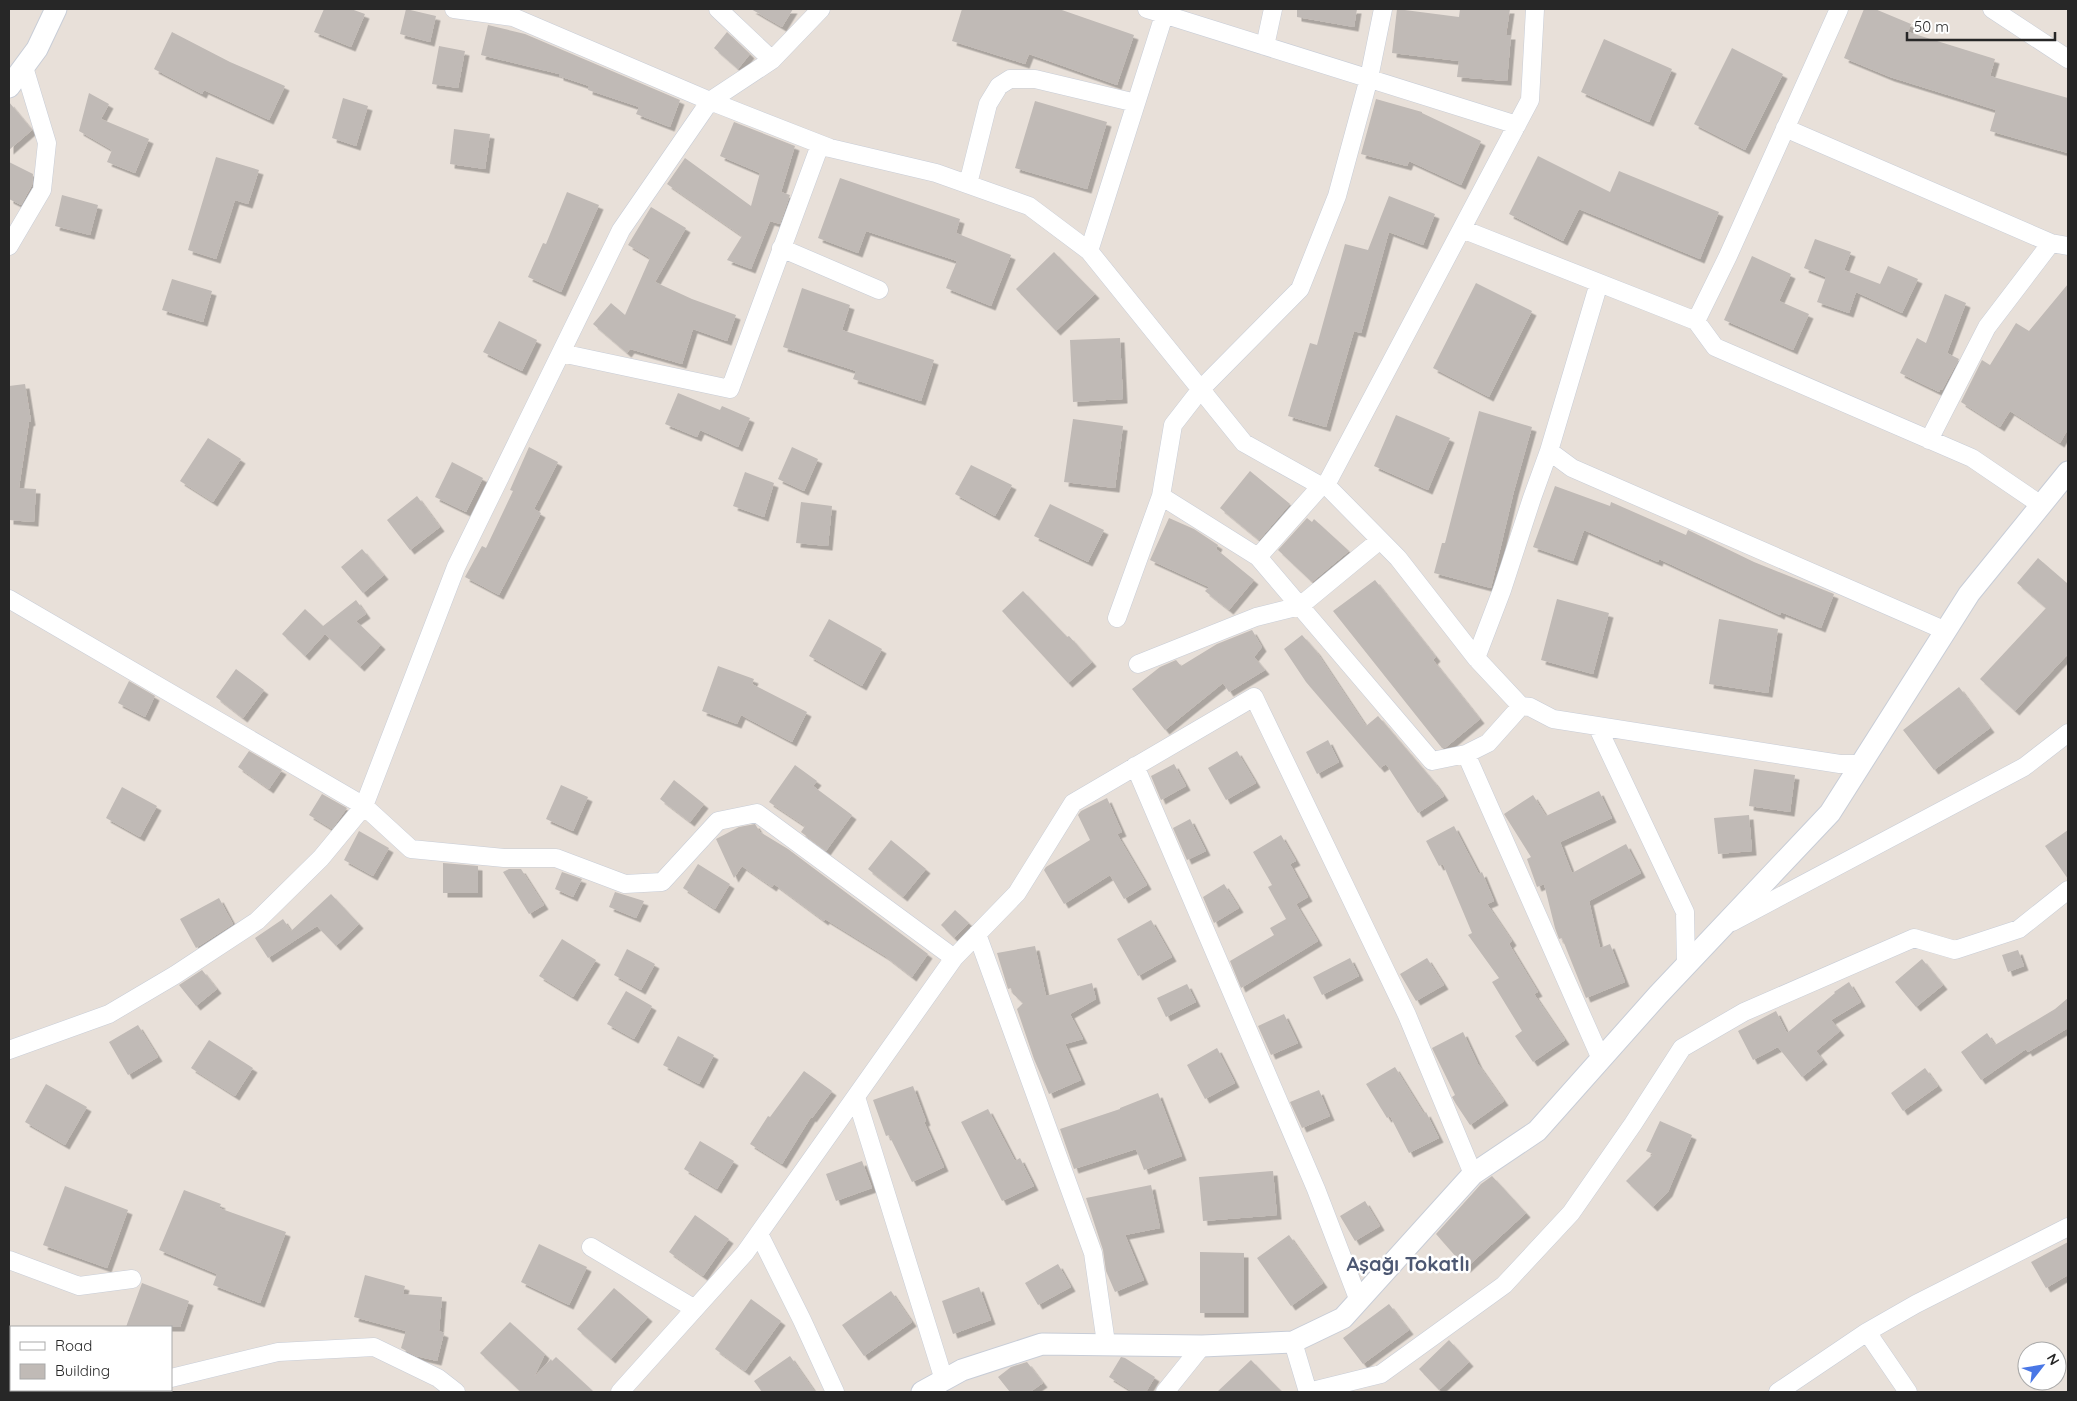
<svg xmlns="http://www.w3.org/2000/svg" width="2077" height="1401" font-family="Quicksand,sans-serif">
<defs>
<filter id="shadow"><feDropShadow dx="4.5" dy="4.5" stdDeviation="0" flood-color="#0004"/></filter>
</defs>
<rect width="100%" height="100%" fill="#e8e0d9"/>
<path fill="#c0bab6" filter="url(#shadow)" d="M324 9H351L365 14 351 47 314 32Z
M406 9 436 16 430 42 400 34Z
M751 9H793L782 27Z
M962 9H1059L1134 35 1117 85 1029 54 1025 64 952 41Z
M1297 9H1357L1354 27 1297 17Z
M1397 9 1459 17 1460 9H1510L1506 35H1511L1507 81 1457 77 1459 61 1392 53Z
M1864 9H1875L1911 24 1908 32 1995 59 1990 76 2068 98V153L1990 131 1996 110 1890 77 1844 58Z
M488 25 525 34 680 100 670 127 636 114 639 107 588 90 589 86 559 76V74L481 55Z
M172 32 230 62 285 86 269 120 204 90 202 94 154 69Z
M727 32 750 54 738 69 714 48Z
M1604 39 1672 69 1649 122 1581 92Z
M439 46 465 51 458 88 432 84Z
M1732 48 1783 74 1745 150 1694 124Z
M89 93 109 104 101 119 149 139 135 173 107 162 112 150 79 131Z
M343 98 368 106 356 146 332 138Z
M1376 99 1422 112V113L1481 141 1461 185 1409 161 1407 166 1361 154Z
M1035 101 1107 122 1087 189 1015 168Z
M9 102 32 130 9 150Z
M734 122 795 146 781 192 790 195 780 224 770 221 751 269 727 260 742 236 667 184 685 158 751 206 760 173 720 156Z
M454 129 490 134 485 169 450 164Z
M1538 156 1610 192 1619 171 1719 212 1700 259 1579 209 1563 241 1509 214Z
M216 157 259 170 248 204 235 200 216 259 188 250Z
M9 162 33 174 32 185 21 205 9 199Z
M840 178 960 219 956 233 1011 255 991 306 946 288 957 261 866 231 858 253 818 238Z
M567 192 599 205 561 292 528 277 543 243 546 244Z
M62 195 98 205 90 235 55 226Z
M1389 196 1435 214 1423 245 1389 232 1361 333 1354 331 1326 427 1288 416 1310 343 1317 345 1345 244 1368 250Z
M651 207 686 228 655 282 692 299 736 315 727 341 693 329 682 364 630 349 627 353 593 324 611 303 625 315 650 258 628 245Z
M1815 239 1851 252 1844 270 1880 284 1888 266 1918 279 1902 313 1856 292 1849 313 1817 302 1826 277 1804 268Z
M1054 252 1095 294 1056 331 1016 289Z
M1752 256 1791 274 1779 301 1809 314 1793 350 1724 320Z
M172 279 212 291 203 322 162 310Z
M1476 283 1532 311 1489 397 1433 368Z
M2068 284V429L2060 443 2010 411 2000 427 1961 402 1982 360 1990 365 2016 323 2029 331Z
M802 288 850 305 842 330 934 360 921 401 853 379 856 371 783 347Z
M1945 294 1966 303 1947 353 1959 359 1942 390 1940 389 1939 392 1900 373 1917 338 1926 343Z
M499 321 537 340 522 371 483 352Z
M1120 338 1123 399 1073 402 1070 340Z
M25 384 31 421 29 422 19 488 36 489 34 522 9 520V386Z
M678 393 720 410 722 406 750 418 738 447 700 430 697 437 665 424Z
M1479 411 1532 427 1514 491 1491 588 1434 573 1442 543H1445Z
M1396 415 1450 438 1428 490 1374 466Z
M1073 419 1123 426 1115 488 1064 482Z
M208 438 241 459 213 502 180 481Z
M529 447 558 462 534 509 541 513 499 595 465 577 482 546 486 548 513 491 510 490Z
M792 447 818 459 804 491 778 479Z
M452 462 483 478 466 512 435 497Z
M971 465 1012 485 995 516 955 494Z
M1250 471 1290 504 1259 540 1220 508Z
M745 472 774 483 764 517 733 506Z
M1555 486 1610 506 1611 502 1686 535 1688 530 1754 562 1834 594 1821 628 1781 612 1780 615 1659 559 1658 562 1584 530 1573 561 1533 547Z
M417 496 440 527 410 550 387 520Z
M801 502 832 506 828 546 796 543Z
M1050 504 1104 530 1088 562 1034 536Z
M1169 518 1194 529 1218 545 1216 549 1254 580 1229 610 1205 591 1209 587 1150 560Z
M1307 518 1312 522 1314 519 1349 551 1312 582 1278 550Z
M362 549 384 575 363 593 341 567Z
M2038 558 2068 584V654L2015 711 1980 679 2046 608 2017 583Z
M1375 580 1436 657 1433 660 1480 719 1445 748H1442L1333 611Z
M1023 591 1067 637 1069 636 1092 662 1068 683 1002 611Z
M1557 599 1609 613 1593 674 1541 660Z
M356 600 366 614 356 621 381 645 360 667 325 634 305 656 282 634 305 609 323 626Z
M829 619 882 649 862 686 809 656Z
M1719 619 1778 629 1768 693 1709 684Z
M1252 630 1262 647 1254 657 1265 670 1229 692 1223 683 1165 730 1132 689 1160 667 1176 660 1181 666 1217 644Z
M1302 635 1316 651 1366 726 1378 716 1435 783 1444 796 1418 813 1386 764 1380 768 1306 682 1284 649Z
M718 666 754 679 752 684 807 712 792 742 741 715 737 724 702 711Z
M236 669 264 690 243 718 216 697Z
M129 681 155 696 145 717 118 703Z
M1959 687 1990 728 1934 770 1903 730Z
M1328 740 1339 762 1317 774 1306 752Z
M249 751 282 770 269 789 238 767Z
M1237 751 1256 783 1226 800 1208 768Z
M1174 764 1186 786 1161 800 1151 776Z
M795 765 817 781 813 786 852 815 826 851 801 832 805 826 769 802Z
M1754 769 1795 775 1790 812 1749 806Z
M674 780 704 804 690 822 660 799Z
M561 785 588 797 573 831 546 819Z
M122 787 157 806 140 837 106 818Z
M1599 791 1612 818 1560 842 1572 873 1626 844 1641 873 1589 901 1600 948 1610 944 1625 982 1586 998 1562 938 1559 939 1555 928 1544 884 1537 887 1527 859 1531 857 1504 814 1533 795 1546 816Z
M322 794 347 808 332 829 309 815Z
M1107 798 1122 832 1117 834 1147 885 1124 899 1110 875 1064 904 1044 870 1046 867 1090 840 1078 815 1081 811Z
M1749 815 1752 851 1718 854 1714 818Z
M1190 819 1206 851 1187 860 1173 828Z
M755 824 760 832 788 849 928 954 912 977 885 956 825 919 824 921 774 884 772 887 742 866 734 878 716 839 739 827Z
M1454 826 1479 874 1482 872 1494 901 1487 904 1512 941 1509 944 1538 992 1534 994 1565 1040 1533 1062 1515 1036 1522 1031 1492 982 1499 978 1468 935 1472 933 1443 864 1439 866 1426 841Z
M2068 830V879L2045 846Z
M359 831 389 848 373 876 344 860Z
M1281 835 1296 861 1290 864 1308 897 1296 904 1318 941 1241 988 1230 961 1274 935 1270 928 1286 919 1268 887 1272 885 1253 852Z
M891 840 926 869 903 897 868 869Z
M443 863 478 866V893H443Z
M698 864 730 884 715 909 683 888Z
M509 869H521L544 905 529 914 503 872Z
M562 872 582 879 573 897 555 889Z
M1224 884 1239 908 1214 923 1203 897Z
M615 892 644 901 636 918 609 907Z
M331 894 359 924 336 946 317 926 268 958 255 938 283 919 291 931Z
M219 898 233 924 196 948 180 919Z
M955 910 969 923 954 938 941 925Z
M1151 920 1172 957 1138 976 1117 939Z
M562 939 596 960 573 997 539 976Z
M1035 946 1046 996 1092 983 1096 999 1070 1014 1083 1039 1065 1044 1081 1080 1049 1094 1034 1059 1017 1009 1023 1003 1013 994 1011 988 1008 989 997 953Z
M627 949 655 964 641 990 614 975Z
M2018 950 2024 966 2008 972 2002 955Z
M1350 958 1359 976 1322 995 1313 977Z
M1427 958 1444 985 1416 1001 1400 974Z
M1922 959 1943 985 1916 1007 1895 982Z
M202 970 217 989 196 1006 179 985Z
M1849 982 1861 1002 1831 1020 1840 1031 1816 1051 1823 1060 1802 1077 1778 1047 1753 1060 1738 1031 1776 1011 1787 1033 1835 993 1834 992Z
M1187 984 1196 1002 1166 1017 1157 998Z
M626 991 652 1006 634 1039 607 1024Z
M2068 998V1028L2028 1052 2026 1049 1981 1080 1961 1052 1987 1033 1995 1045 2055 1009Z
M1284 1014 1298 1043 1271 1055 1258 1026Z
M138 1025 158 1057 128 1075 109 1042Z
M1463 1032 1478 1064 1504 1101 1470 1125 1456 1104 1452 1097 1455 1095 1432 1048Z
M678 1036 714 1055 699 1084 663 1065Z
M209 1040 253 1068 235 1096 191 1068Z
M1217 1048 1235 1083 1205 1099 1187 1065Z
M1395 1067 1424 1114 1426 1112 1439 1138 1409 1153 1390 1116 1387 1118 1366 1084Z
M1925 1068 1938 1086 1903 1111 1891 1093Z
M804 1071 832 1091 812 1118 811 1117 782 1164 750 1144 768 1116 770 1117Z
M46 1084 87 1107 65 1145 25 1122Z
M913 1086 926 1121 924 1122 944 1167 912 1182 889 1135 886 1136 873 1100Z
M1319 1090 1330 1116 1302 1128 1290 1102Z
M1158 1093 1182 1156 1144 1170 1136 1149 1074 1169 1060 1129 1120 1109V1108Z
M988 1109 1015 1161 1020 1158 1034 1186 1002 1201 961 1122Z
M1660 1121 1692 1135 1668 1192 1653 1207 1626 1181 1653 1154 1646 1151Z
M700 1141 734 1161 717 1189 684 1169Z
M862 1161 872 1188 836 1201 826 1174Z
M1273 1171 1277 1215 1203 1221 1199 1177Z
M1492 1176 1526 1213 1466 1268 1436 1234 1481 1184Z
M1151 1185 1160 1228 1125 1235 1144 1280 1115 1292 1106 1271 1103 1250 1086 1198Z
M65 1186 128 1210 107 1268 43 1245Z
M184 1190 221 1204 219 1208 286 1232 260 1303 213 1285 217 1274 159 1250Z
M1365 1201 1380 1226 1355 1241 1340 1216Z
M695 1215 729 1239 703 1276 669 1252Z
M1289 1235 1323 1283 1291 1306 1257 1258Z
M2068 1242V1275L2046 1288 2031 1262Z
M539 1244 587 1267 569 1305 521 1282Z
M1200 1252 1244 1253V1313H1200Z
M1058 1264 1071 1287 1038 1305 1025 1283Z
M365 1275 405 1286 403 1294 442 1297 439 1331 444 1333 437 1361 416 1356 401 1348 406 1331 354 1317Z
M142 1283 189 1301 180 1327H126Z
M979 1287 991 1320 953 1334 942 1301Z
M614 1288 648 1317 611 1359 577 1329Z
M891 1291 912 1322 864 1356 842 1325Z
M751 1299 781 1321 745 1371 715 1349Z
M1389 1304 1409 1330 1363 1364 1343 1338Z
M510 1322 545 1354 534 1377 551 1359 552 1361 556 1357 594 1392H521L480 1353Z
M1449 1340 1469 1362 1439 1390 1419 1369Z
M790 1356 815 1392H762L754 1381Z
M1121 1357 1125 1358 1155 1377 1146 1392H1133L1109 1377Z
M1251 1360 1282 1392H1217Z
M1027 1362 1043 1383 1030 1392H1010L998 1377 1011 1367Z"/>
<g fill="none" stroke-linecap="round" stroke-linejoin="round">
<g stroke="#c8cdd7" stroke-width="19">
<path id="minor" d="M454 9 513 17 710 101 830 148 936 173 1029 206 1089 251 1244 443 1321 486 1326 485 1398 558 1476 658 1521 706 1530 707 1553 719 1840 764H1861
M718 9 772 60
M1147 9 1517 125
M1839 9 1728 256 1696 321 1715 347 1972 458 2041 505
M1992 9 2068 59
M1265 46 1273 9
M1785 128 2051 243 2068 246
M968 184 988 104 999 86 1010 79H1035L1136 103
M1462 229 1696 321
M9 246 42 190 47 143 24 67
M781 248 879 290
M1089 251 1166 9
M561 353 730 389 820 145
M1929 440 1987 327 2051 243
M1549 451 1599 283
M1326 485 1530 100 1535 9
M1161 496 1258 557 1432 761 1466 754 1488 743 1521 706
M1258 557 1321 486
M9 599 364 806 411 849 504 858H556L625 884 662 882 718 821 757 813 954 958
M1117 618 1161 496 1173 425 1201 389 1300 289 1337 196 1369 78 1383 9
M1476 658 1502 590 1532 498 1549 451 1572 468 1946 631
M1138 664 1256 617 1300 606 1380 540
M1597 726 1685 912 1686 966
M1466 754 1601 1059
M1135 766 1316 1189 1359 1301
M1732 922 2024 767 2068 733
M977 934 1093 1253 1106 1343
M9 1050 109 1014 175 975 257 921 321 858 364 806 456 567 621 230 710 101 772 60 821 9
M856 1097 944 1380
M759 1234 802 1320 835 1392
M591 1247 695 1309
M9 1260 79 1286 132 1279
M1867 1332 1908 1392
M1293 1342 1308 1392
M9 1378 11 1379
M171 1378 278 1352 374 1347 438 1378 456 1392
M46 1390 54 1392
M91 1392 120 1390
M620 1392 745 1253 954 958 1017 893 1073 803 1254 697 1407 1015 1473 1174
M1165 1392 1202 1346
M1308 1392 1381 1374 1504 1285 1571 1213 1633 1124 1682 1048 1744 1012 1914 938 1955 950 2019 929 2068 890
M1778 1392 1867 1332 1916 1304 2068 1227"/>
</g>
<g stroke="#c8cdd7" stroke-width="23">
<path id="tertiary" d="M9 87 37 49 56 9
M922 1392 962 1370 1042 1344 1202 1346 1293 1342 1343 1318 1473 1174 1537 1131 1658 995 1830 813 1969 594 2068 472"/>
</g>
<use href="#minor" stroke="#fff" stroke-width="18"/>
<use href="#tertiary" stroke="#fff" stroke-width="21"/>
</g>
<g text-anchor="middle" stroke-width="5" stroke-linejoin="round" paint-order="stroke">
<g font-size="20" font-weight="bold" fill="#4c5772" stroke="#fff">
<text x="1408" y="1271">Aşağı Tokatlı</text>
</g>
</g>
<rect width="2077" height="1401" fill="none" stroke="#272727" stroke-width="20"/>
<rect x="10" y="1326" width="162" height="65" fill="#ffffff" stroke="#a9a9a9"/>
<rect x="20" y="1342" width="25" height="8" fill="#ffffff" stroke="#a9a9a9"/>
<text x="55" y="1351" font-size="15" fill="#272727">Road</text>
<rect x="20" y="1364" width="25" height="15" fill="#c0bab6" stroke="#a9a9a9"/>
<text x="55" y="1376" font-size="15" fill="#272727">Building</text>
<g transform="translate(2042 1366) rotate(59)"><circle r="24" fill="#ffffff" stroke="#a9a9a9"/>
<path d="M0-4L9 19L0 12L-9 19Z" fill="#4977e6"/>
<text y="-8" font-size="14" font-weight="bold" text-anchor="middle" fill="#272727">N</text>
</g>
<path d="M1907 32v8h148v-8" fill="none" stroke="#272727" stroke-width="2.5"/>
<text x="1914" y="32" font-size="15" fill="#272727" stroke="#ffffff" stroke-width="4" paint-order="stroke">50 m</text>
</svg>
